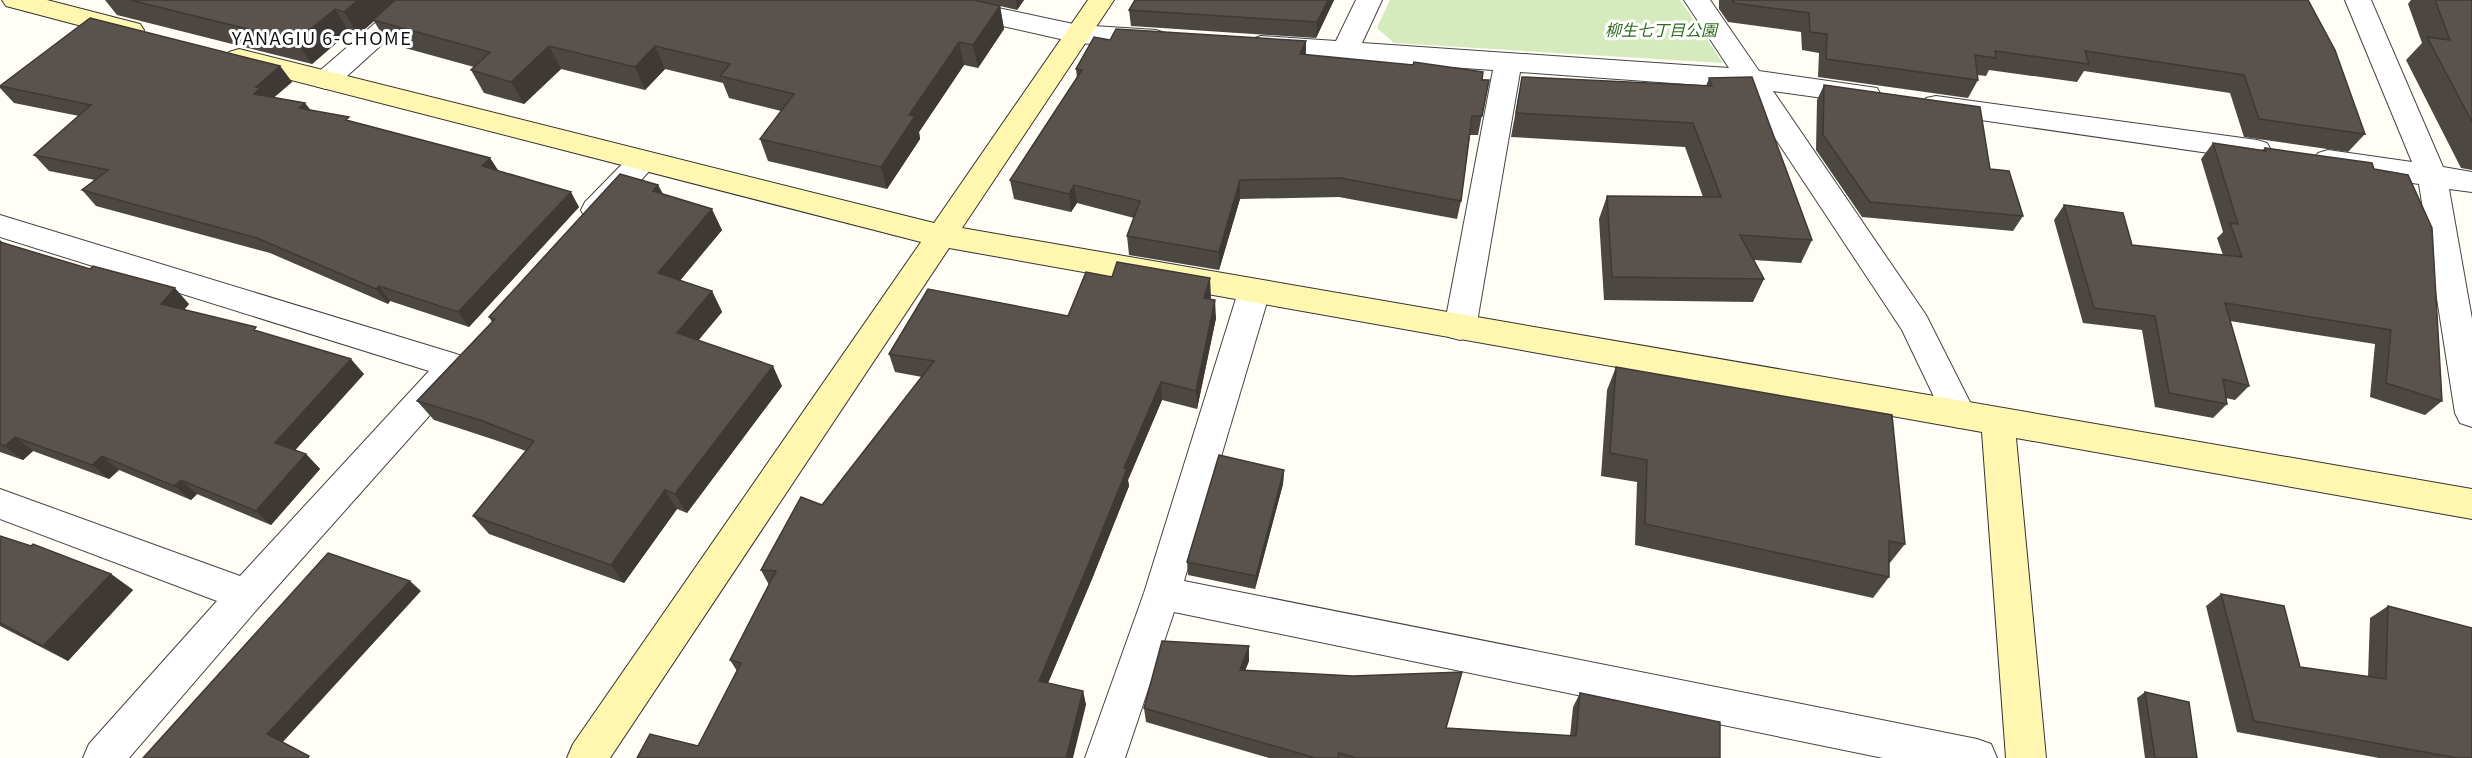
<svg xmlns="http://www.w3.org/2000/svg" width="2472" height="758" font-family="Georgia,'Noto Sans JP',serif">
<rect width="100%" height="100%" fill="#fffdf5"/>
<path fill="#d5ebbd" d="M1390 0H1680L1723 63 1394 43 1377 28Z"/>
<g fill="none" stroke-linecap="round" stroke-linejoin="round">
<g stroke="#444" stroke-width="2">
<path id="street" d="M402 0H431L336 86 326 89 316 86 312 80 316 74Z
M910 0H961L1078 25 1156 30 1165 33 1169 39 1165 45 1156 48 1078 43 923 8 914 6Z
M1356 0H1382L1362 43 1729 68 1684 0H1710L1759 71 1877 88 1881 95 1877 102 1867 104 1773 91 1926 315 1976 414 1971 424 1959 428 1947 424 1902 330 1742 88 1520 72 1476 328 1471 337 1460 340 1449 337 1444 328 1493 70 1261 54 1252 51 1248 45 1252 39 1261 36 1336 41Z
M2345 0H2371L2443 167 2472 172V192L2449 189 2472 319V427L2460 423 2455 413 2419 184 2328 170 2318 167 2314 160 2318 153 2328 150 2412 162Z
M1936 96 2257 140 2267 143 2271 150 2267 157 2257 160 1926 112 1922 105 1926 98Z
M642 151 652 154 656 161 652 168 607 218 596 221 585 218 581 210 585 202 632 154Z
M0 215 453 353 465 357 469 366 462 379 259 607 129 758H83L89 744 217 601 0 519V489L240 576 429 371 0 237Z
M1254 280 1265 284 1270 292 1184 581 1977 739 1991 744 1997 758H1883L1174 612 1125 758H1085L1144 593 1238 292 1243 284Z"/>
</g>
<g stroke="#333" stroke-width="2">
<path id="secondary" d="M2 0H47L140 24 144 30 140 36 131 39 6 6Z
M1088 0H1114L962 228 2472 489V519L2016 438 2046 758H2006L1982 432 949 248 610 758H567L573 744 921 242 229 64 225 58 229 52 239 49 934 223Z"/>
</g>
<use href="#street" fill="#fff" fill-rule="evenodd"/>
<use href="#secondary" fill="#fff6b0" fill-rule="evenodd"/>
</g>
<path fill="#4d4742" d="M105 0H1024L1017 10 1000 6 1004 29 978 68 964 65 919 132 920 139 887 189 768 161 760 139 781 111 729 98 723 83 665 69 645 90 561 69 524 104 484 93 471 70 474 67 387 43 374 21 358 35 349 32 312 64 117 15Z
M1334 0 1316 38 1131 26 1129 10Z
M1719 0H2308L2365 134 2348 152 2244 137 2230 93 2084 71 2077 82 1989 70 1986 76 1978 75V80L1968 98 1818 77 1819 53 1802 50 1801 32 1728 22 1719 9Z
M2411 0H2472V170L2461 168 2406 60 2422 43 2408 4Z
M1110 40 1306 41V55L1489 80 1478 135H1470L1461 201 1457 219 1339 197 1240 199 1219 270 1129 255 1127 236 1134 218 1077 203 1071 212 1014 199 1010 180 1077 78 1076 69Z
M280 66 292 82 274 97 311 111 490 158 498 171 579 207 469 327 390 301 388 304 270 253 96 206 82 190 95 180 49 171 34 155 79 116 14 103 0 88V86Z
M1522 77 1706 86 1709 78 1812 240 1801 263 1754 260 1764 279 1753 302 1604 300 1599 219 1607 196 1703 197 1685 147 1511 137Z
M1824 85 1990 169 2023 216 2013 231 1862 217 1816 150 1817 100Z
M2213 143 2262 150 2265 148 2442 401 2425 415 2370 397 2375 344 2230 321 2249 386 2235 400 2226 398 2227 404 2213 418 2155 407 2142 330 2083 323 2054 220 2064 205 2132 245 2223 255 2217 238 2223 232 2201 159Z
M658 185 663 194 722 230 680 280 712 291 722 312 698 340 782 386 687 513 677 509 624 583 489 534 473 516 526 451 495 440 434 420 417 401 492 322 489 317Z
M0 240 4 244 189 304 184 310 261 333 364 374 295 450 306 454 320 469 271 525 197 494 191 500 119 470 109 479 33 451 23 460 0 452Z
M1211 297 1210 299 1216 318 1197 409 1162 400 1128 480 1129 486 1092 579 1048 683 1083 691 1086 705 698 746 737 671 730 660 769 585 761 570 822 505 922 377 895 372 889 354 1068 316Z
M1616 367 1905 544 1889 564V577L1873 598 1635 545 1637 482 1601 476 1607 390Z
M1284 470 1283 484 1255 589 1188 575 1187 562Z
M0 536 111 574 133 590 68 661 0 626Z
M2221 594 2300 667 2368 677 2370 618 2388 606 2472 758H2379L2237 732 2206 606Z
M1249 661 1245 670 1446 728 1570 736 1573 707 1580 693 1720 758H1269L1146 722 1144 708Z
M2145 692 2197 758H2145L2137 698Z"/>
<path fill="#3f3936" d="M358 0H399L373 20 374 21 358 35 344 12Z
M1016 0H1024L1017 10Z
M1328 0H1334L1316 38 1317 22Z
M1000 6 1004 29 978 68 973 45Z
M335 9 349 32 312 64 296 41Z
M1306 41 1305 60 1300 54Z
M959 42 964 65 919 132 920 139 887 189 881 167 909 115Z
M549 46 561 69 524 104 511 82Z
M655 46 665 69 645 90 635 67Z
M280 66 292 82 270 101 254 94 256 87Z
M305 103 317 118 299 108Z
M490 158 500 173 482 166Z
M1240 180V199L1219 270V252Z
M658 185 669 206 653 191Z
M1074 185 1077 203 1071 212 1069 194Z
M571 192 579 207 469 327 458 312Z
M712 209 722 230 669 294 658 273Z
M1210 278 1211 297 1205 316 1204 298Z
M379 286 390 301 388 304 376 289Z
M175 288 189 304 176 319 161 304Z
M712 291 722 312 688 353 677 333Z
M1215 300 1216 318 1197 409 1196 391Z
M351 359 364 374 289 457 275 443Z
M773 366 782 386 687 513 675 494Z
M1161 382 1162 400 1128 480 1129 486 1092 579 1043 695 1039 681 1124 468Z
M15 437 33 451 23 460 5 446Z
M306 454 320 469 271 525 256 511Z
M102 456 119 470 109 479 92 465Z
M1284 470 1283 484 1255 589 1256 576Z
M181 480 197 494 191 500 174 486Z
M665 490 677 509 624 583 611 565Z
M111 574 133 590 68 661 43 646Z
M410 581 421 591 281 744 267 734Z
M1249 646V661L1240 684V670Z
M1083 691 1086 705 1073 758H1066Z"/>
<path fill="#5a524d" stroke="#3f3936" stroke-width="1.5" d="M130 0H358L344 12 335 9 296 41Z
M395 0H974L1000 6 973 45 959 42 909 115 915 116 881 167 760 139 794 94 720 76 730 64 655 46 635 67 549 46 511 82 471 70 490 52 373 20Z
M1135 0H1328L1317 22 1129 10Z
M1732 0H2308L2335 50 2365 134 2259 119 2244 75 2085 51 2089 64 1995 51 1996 58 1975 55 1978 80 1826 59 1827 34 1810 32 1809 13 1734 3Z
M2435 0H2472V122L2427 37 2450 40Z
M90 18 280 66 256 87 260 88 254 94 305 103 299 108 349 117 346 120 490 158 482 166 571 192 458 312 379 286 376 289 257 238 82 190 108 170 34 155 91 105 0 86Z
M1116 29 1306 41 1300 54 1413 65 1414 62 1483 72 1482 80H1489L1482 116H1472L1461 201 1341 178 1240 180 1219 252 1127 236 1140 201 1074 185 1069 194 1010 180 1082 70 1076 69 1094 37 1110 40Z
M1522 77 1712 86 1709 78 1752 77 1812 240 1740 235 1764 279 1612 277 1607 196 1721 197 1693 123 1516 113Z
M1824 85 1980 107 1990 169 2009 171 2023 216 1870 202 1823 135Z
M2213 143 2266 151 2265 148 2372 163 2374 169 2408 175 2432 228 2442 401 2386 383 2391 330 2225 303 2249 386 2223 379 2227 404 2169 393 2155 316 2094 308 2064 205 2123 213 2132 245 2242 257 2230 223 2238 224Z
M620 174 658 185 653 191 712 209 658 273 712 291 677 333 773 366 675 494 665 490 611 565 473 516 534 441 480 420 417 401 495 319 489 317Z
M0 242 90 269 93 266 175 288 161 304 256 327 254 330 351 359 275 443 306 454 256 511 181 480 174 486 102 456 92 465 15 437 5 446 0 444Z
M1117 262 1210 278 1204 298 1215 300 1196 391 1161 382 1124 468 1127 469 1089 563 1039 681 1083 691 1066 758H637L650 734 698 746 741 663 730 660 776 571 761 570 801 497 822 505 934 361 889 354 928 289 1068 316 1086 272 1112 277Z
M1616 367 1892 415 1905 544 1889 541V577L1645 524 1647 460 1610 453Z
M1219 455 1284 470 1256 576 1187 562Z
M0 536 31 546 33 544 111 574 43 646 0 623Z
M328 553 410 581 267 734 309 756 308 758H143Z
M2221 594 2284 606 2300 667 2386 679 2388 606 2472 628V758H2457L2254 721Z
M1162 641 1249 646 1240 670 1353 676 1462 672 1446 728 1576 736 1580 693 1720 722V758H1357L1339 753 1338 758H1315L1144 708Z
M2145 692 2189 702 2197 758H2155Z"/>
<g text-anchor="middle" stroke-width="6" stroke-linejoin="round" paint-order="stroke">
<g font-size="16" font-style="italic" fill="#2f6b1f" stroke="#fff">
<text x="1661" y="36">柳生七丁目公園</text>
</g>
<g font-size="18" letter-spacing="1.5" fill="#111" stroke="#fff">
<text x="322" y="45">YANAGIU 6-CHOME</text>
</g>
</g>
</svg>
